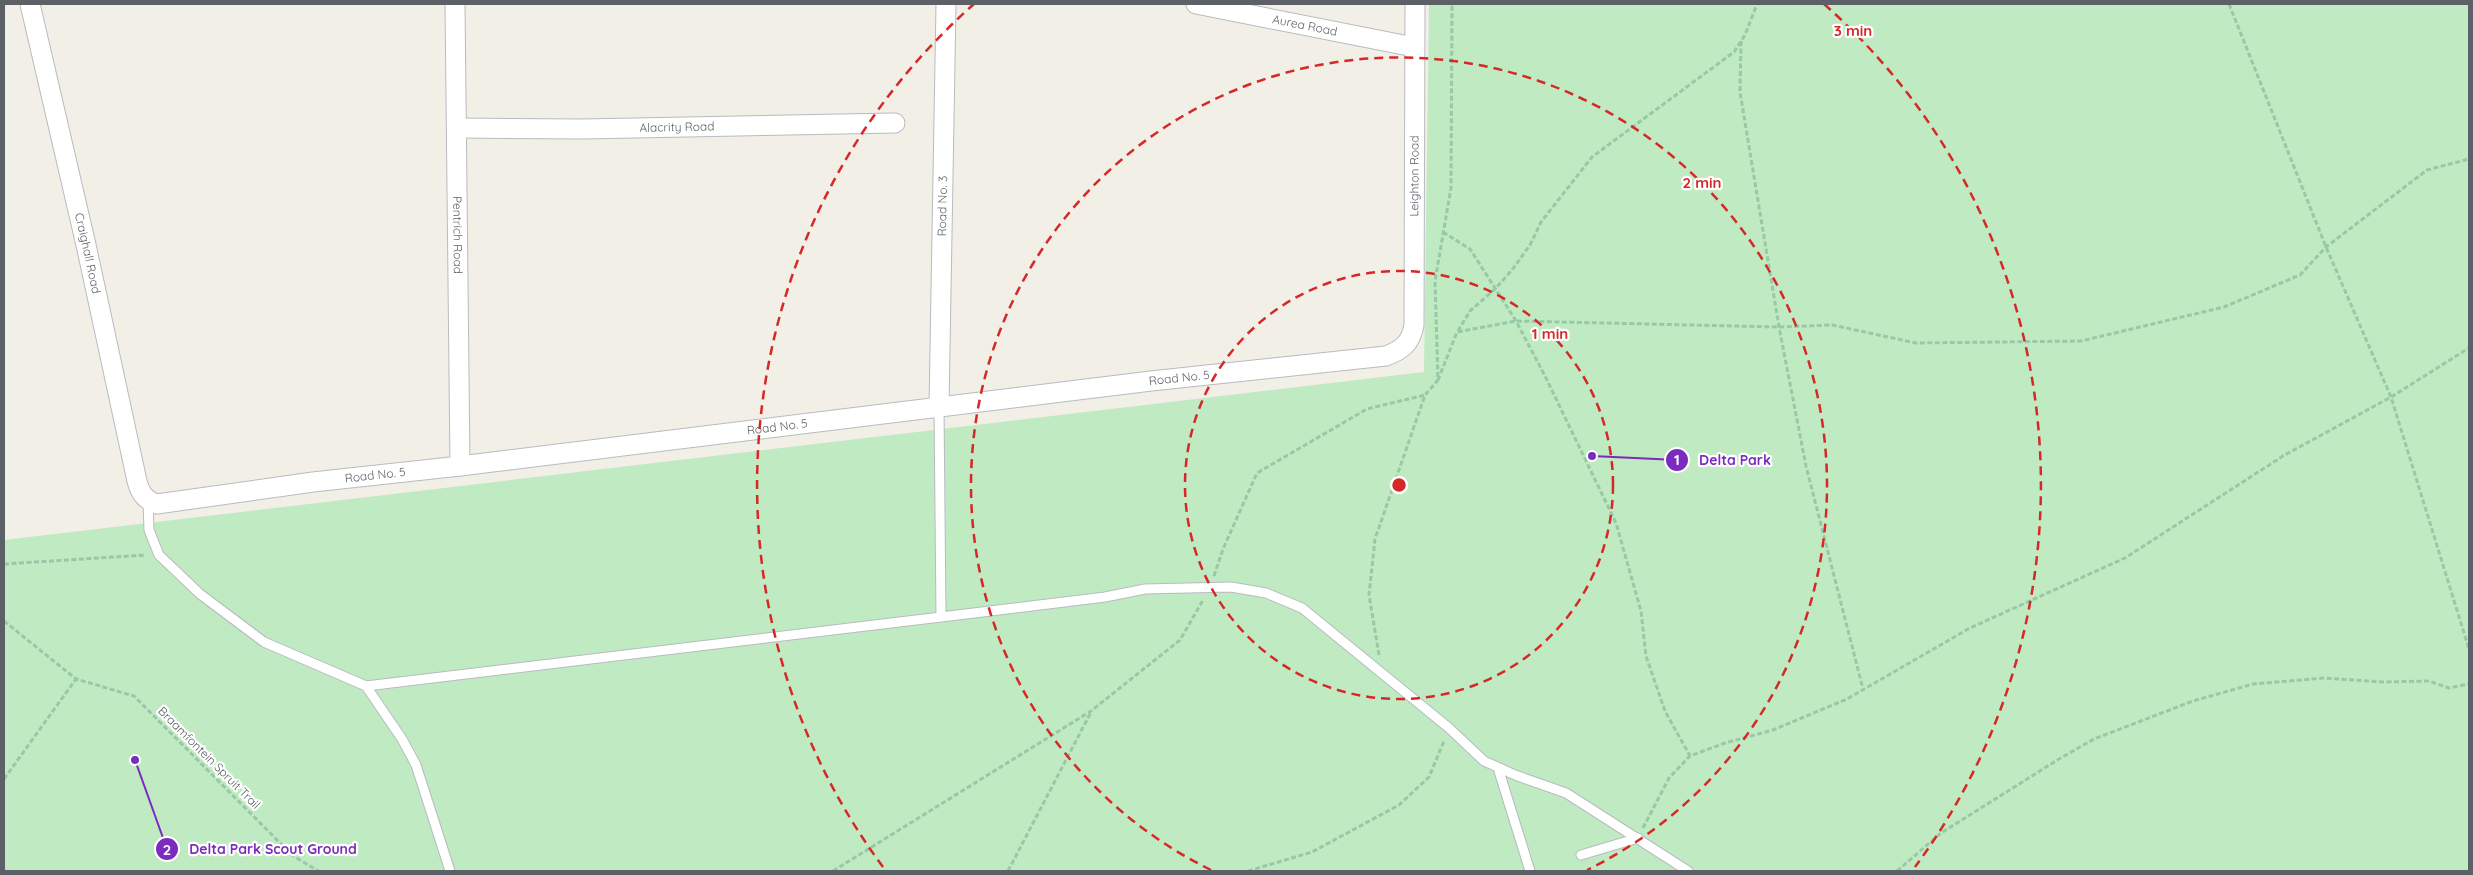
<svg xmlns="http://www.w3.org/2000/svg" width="2473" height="875" font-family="Quicksand,sans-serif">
<rect width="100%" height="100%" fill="#f1efe6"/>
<path fill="#c0eac2" d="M1429 4H2469V871H4V540L1424 372Z"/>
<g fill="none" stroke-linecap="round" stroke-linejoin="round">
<g stroke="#b8bbc0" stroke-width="11">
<path id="service" d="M939 407 941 617 1105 597 1145 589 1231 587 1266 593 1302 608 1449 728 1484 761 1515 775 1566 793 1688 871
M148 501 149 530 159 555 200 594 264 642 366 686 941 617
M366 686 402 739 416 765 450 871
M1498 768 1530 871
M1581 855 1638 838"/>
</g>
<g stroke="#b8bbc0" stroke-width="21">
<g id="minor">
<path id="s1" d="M30 4 86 245 137 481C140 493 145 500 157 504L313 482 460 466 1151 381 1386 356C1402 350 1411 343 1414 325L1415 4"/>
<path id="s2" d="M455 4 460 466"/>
<path id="s3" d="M1196 4 1414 47"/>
<path id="s4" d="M457 128 583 129 895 123"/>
<path id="s5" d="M939 407 946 4"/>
</g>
</g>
<path stroke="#97c9a7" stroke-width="3" stroke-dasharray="5 2.5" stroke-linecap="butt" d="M2229 4 2326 247 2391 397 2469 649
M1741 41 1740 92 1779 327 1806 466 1863 689
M1443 232 1470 249 1516 321 1545 376 1616 523 1641 611 1646 656 1665 711 1690 756
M1458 331 1470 311 1495 289 1512 270 1530 245 1541 222 1592 157 1734 52 1745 35 1757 4
M1438 380 1457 332 1516 321 1779 327 1832 325 1916 343 2081 341 2224 307 2300 275 2326 247 2427 170 2469 159
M4 564 146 555
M1214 576 1223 549 1257 473 1367 409 1425 395
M4 621 76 679 134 696 292 855 318 871
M1379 655 1369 595 1375 539 1425 395 1438 380 1435 281 1451 188 1452 4
M4 779 76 679
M1643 828 1669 778 1690 756 1725 743 1773 730 1847 699 1970 628 2125 558 2283 456 2391 397 2469 348
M833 871 1091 711 1180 640 1203 600
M1008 871 1091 712
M1248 871 1312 852 1399 805 1429 777 1444 741
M1897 871 1941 833 2059 759 2094 739 2193 701 2253 684 2324 678 2383 682 2429 681 2449 688 2469 684"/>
<use href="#service" stroke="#fff" stroke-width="9"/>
<use href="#minor" stroke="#fff" stroke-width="19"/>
</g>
<g fill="none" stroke="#d62828" stroke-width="2.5" stroke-dasharray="9 6">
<circle cx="1399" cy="485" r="214"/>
<path d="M1211 870A428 428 0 1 1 1587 870"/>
<path d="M883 867A642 642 0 0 1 974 4M1824 4A642 642 0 0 1 1915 867"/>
</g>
<g text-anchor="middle" stroke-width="4.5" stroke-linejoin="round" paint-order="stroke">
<g font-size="12" fill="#5d6167" stroke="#fff">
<text dy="4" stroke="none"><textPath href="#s3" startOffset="111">Aurea Road</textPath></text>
<text dy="4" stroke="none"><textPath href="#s4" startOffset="220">Alacrity Road</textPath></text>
<text dy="4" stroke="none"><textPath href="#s1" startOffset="1952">Leighton Road</textPath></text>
<text dy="4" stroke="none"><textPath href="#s5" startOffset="201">Road No. 3</textPath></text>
<text dy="4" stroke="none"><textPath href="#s2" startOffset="231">Pentrich Road</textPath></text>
<text dy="4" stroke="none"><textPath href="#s1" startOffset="256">Craighall Road</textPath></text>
<text dy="4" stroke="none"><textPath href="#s1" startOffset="1551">Road No. 5</textPath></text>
<text dy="4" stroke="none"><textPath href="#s1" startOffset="1146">Road No. 5</textPath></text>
<text dy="4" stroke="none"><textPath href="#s1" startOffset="741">Road No. 5</textPath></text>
<text transform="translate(209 758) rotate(45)" y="4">Braamfontein Spruit Trail</text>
</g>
</g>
<circle cx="1399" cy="485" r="8" fill="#d62828" stroke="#fff" stroke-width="2.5"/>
<g font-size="15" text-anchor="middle" font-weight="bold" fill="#d62828" stroke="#fff" stroke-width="4.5" stroke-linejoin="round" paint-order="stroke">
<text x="1853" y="36">3 min</text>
<text x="1702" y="188">2 min</text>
<text x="1550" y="339">1 min</text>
</g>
<path fill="none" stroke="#7b2cbf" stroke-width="2" d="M1592 456L1677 460M135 760L167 849"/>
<g fill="#7b2cbf" stroke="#fff" stroke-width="2">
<circle cx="1592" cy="456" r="5"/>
<circle cx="135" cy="760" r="5"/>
<circle cx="1677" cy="460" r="12"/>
<circle cx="167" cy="849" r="12"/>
</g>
<g font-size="15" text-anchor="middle" font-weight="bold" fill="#fff">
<text x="1677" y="465">1</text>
<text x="167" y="855">2</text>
</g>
<g font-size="14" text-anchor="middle" font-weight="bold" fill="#7b2cbf" stroke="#fff" stroke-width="4.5" stroke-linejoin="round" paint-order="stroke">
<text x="1735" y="465">Delta Park</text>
<text x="273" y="854">Delta Park Scout Ground</text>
</g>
<rect width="2473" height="875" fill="none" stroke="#5d6167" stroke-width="10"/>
</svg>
